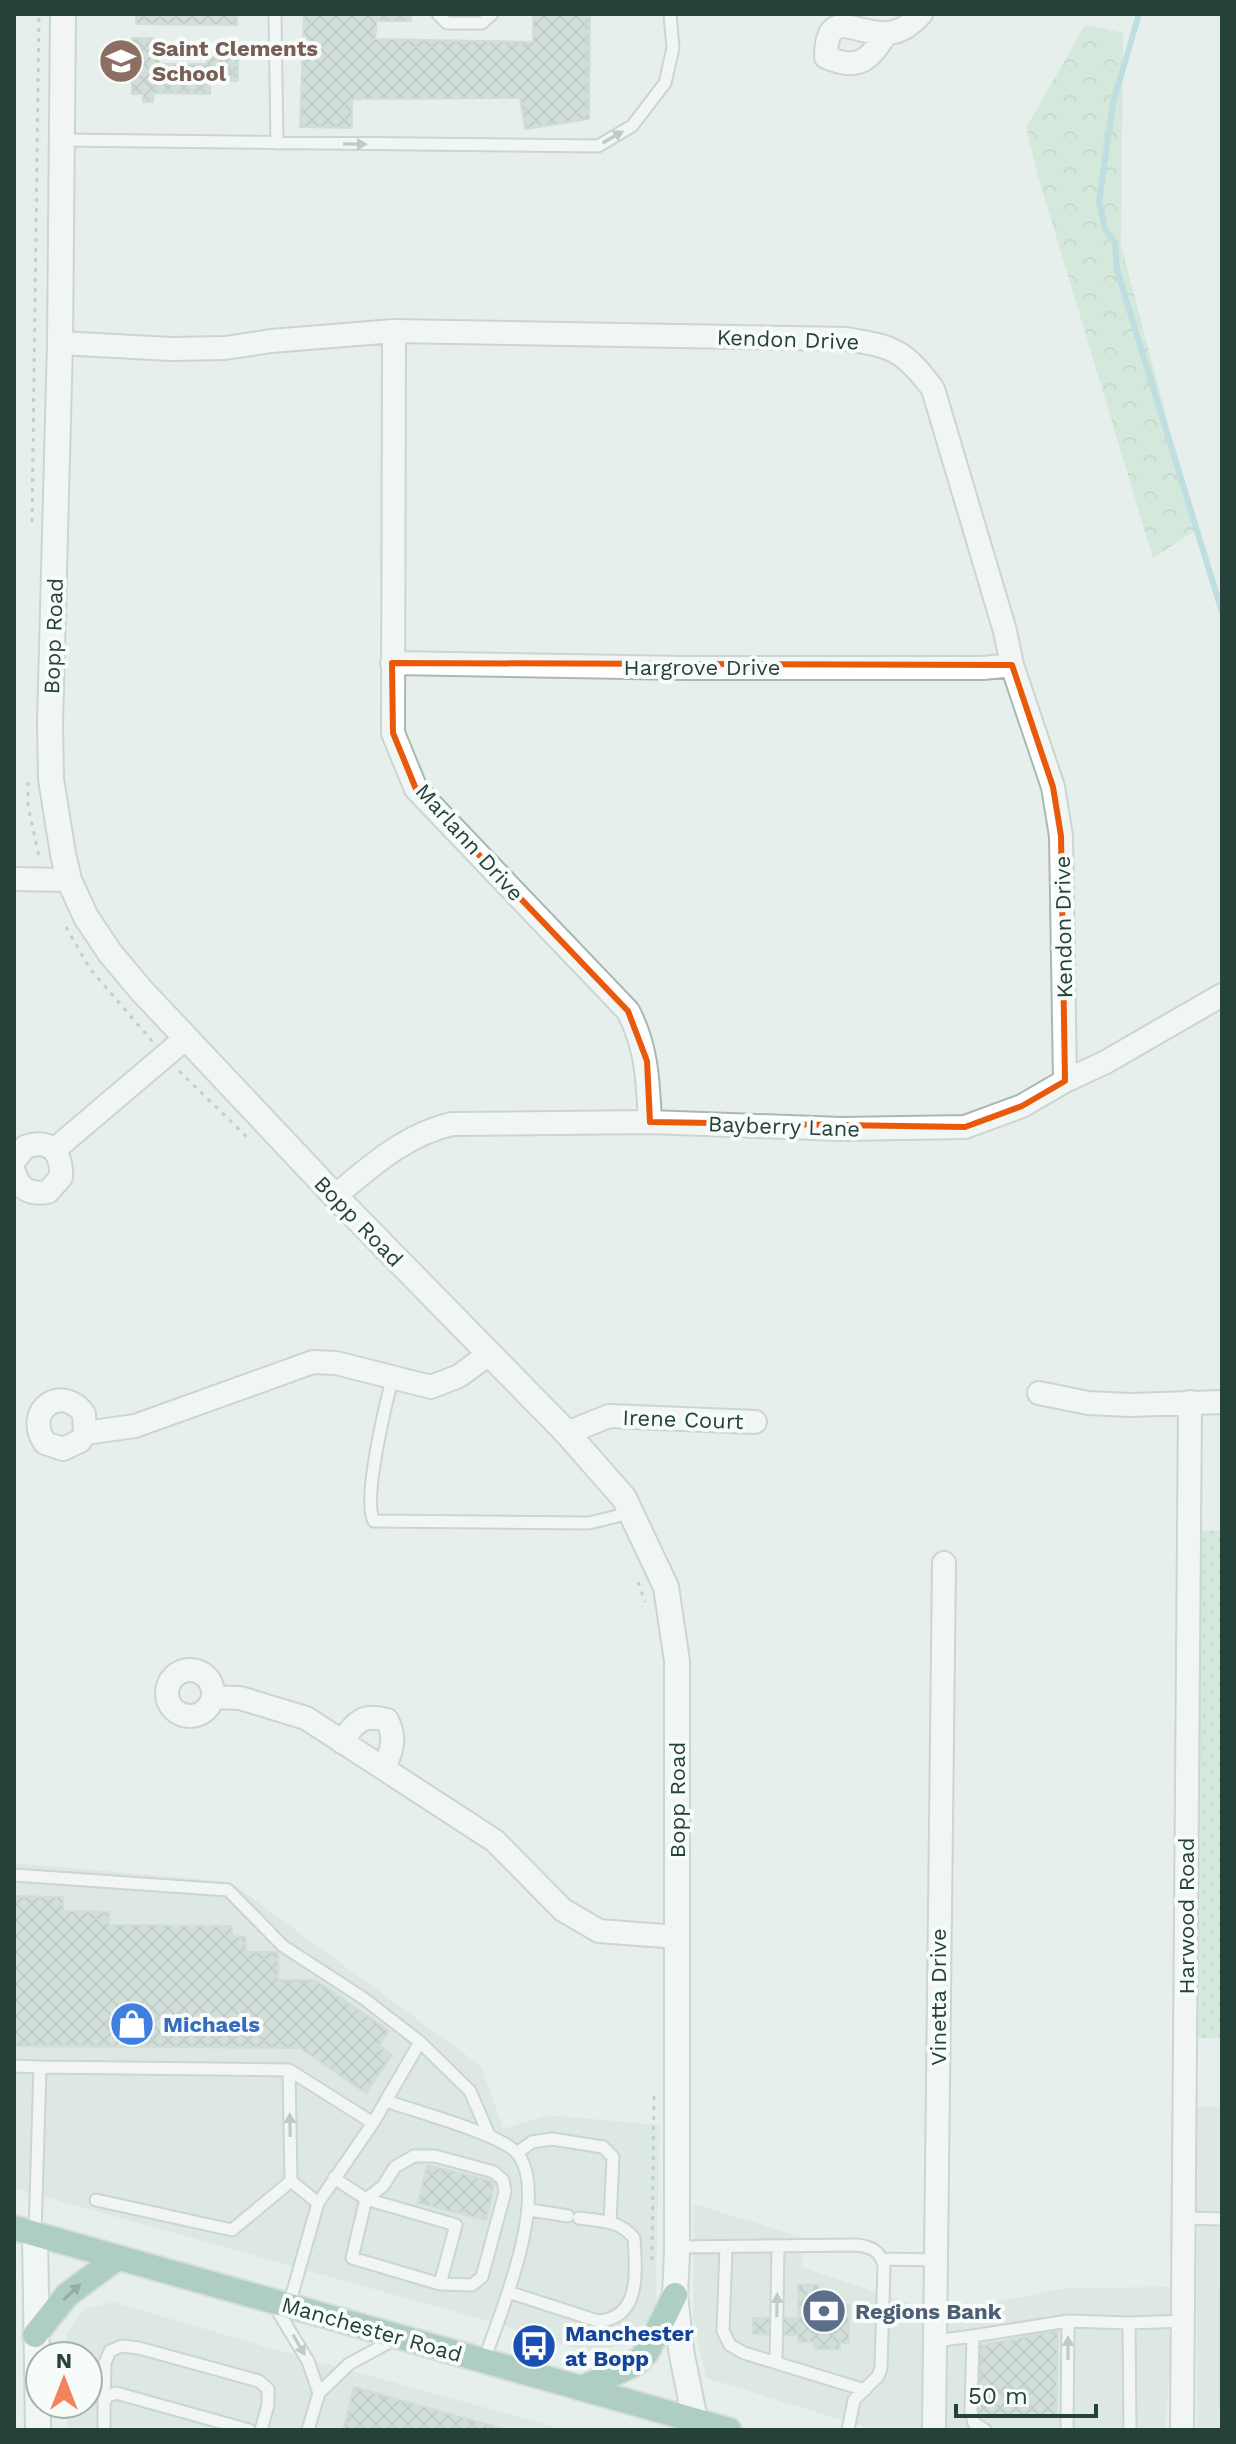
<svg xmlns="http://www.w3.org/2000/svg" width="1236" height="2444" font-family="'Work Sans',sans-serif">
<defs>
<pattern id="forest-crowns" width="20" height="18" patternUnits="userSpaceOnUse" patternTransform="scale(2)"><rect width="20" height="18" fill="#bfe0c8"/><path d="M2 6a3 3 0 1 1 6 0M12 15a3 3 0 1 1 6 0" fill="none" stroke="#a4c1ad"/></pattern>
<pattern id="park-dots" width="8" height="8" patternUnits="userSpaceOnUse" patternTransform="scale(2)"><rect width="8" height="8" fill="#bfe0c8"/><path d="M2 2h.1M6 6h.1" fill="none" stroke="#a4c1ad" stroke-width="1.8" stroke-linecap="round"/></pattern>
<pattern id="building-cross-hatch" width="8" height="8" patternUnits="userSpaceOnUse" patternTransform="scale(2)"><rect width="8" height="8" fill="#bbcac4"/><path d="M0 0l8 8M0 8l8-8" fill="none" stroke="#98a6a0"/></pattern>
</defs>
<rect width="100%" height="100%" fill="#e6efeb"/>
<path fill="#d4dfda" d="M14 1863 230 1882 481 2066 503 2129 547 2115 660 2125 655 2311 628 2345 584 2351 484 2320 14 2188Z
M1197 2106 1222 2107V2430H1197Z
M694 2204 801 2237 802 2267 926 2309 950 2311 1067 2288 1176 2287 1165 2430H875L706 2378 693 2321Z
M113 2302 294 2355 566 2430H67V2404H88V2356H67V2334L84 2309Z"/>
<path fill="url(#forest-crowns)" d="M1085 25 1123 33 1121 245 1196 530 1153 558 1039 179 1026 128Z"/>
<path fill="url(#park-dots)" d="M1222 1530V2038H1195L1200 1531Z"/>
<g fill="none" stroke-linecap="round" stroke-linejoin="round">
<path stroke="#8ec9d4" stroke-width="6" d="M1139 14 1113 103 1099 202 1105 229 1115 243 1117 270 1222 612"/>
</g>
<path fill="url(#building-cross-hatch)" stroke="#b8c9c2" stroke-width="2" d="M136 14H237V25L136 24Z
M304 14H411V21H377L375 39 533 42V14H590L589 119 525 129 520 98 352 99V128L300 127Z
M132 38H153V58H159V64H207V57H238V81H210V94L153 93V102H143V94H132Z
M14 1896 63 1897V1911L109 1912V1925L232 1926V1936L246 1937V1952H278V1980H315L389 2031 379 2045 392 2055 366 2093 300 2048 14 2046Z
M427 2165 495 2182 486 2220 418 2203Z
M798 2285H819V2304L849 2305V2343H840V2349H815V2342H798Z
M1220 2288H1222V2407H1220Z
M753 2318H798V2335L753 2334Z
M1058 2330 1056 2415 978 2417V2346Z
M354 2387 507 2430H343Z"/>
<g fill="none" stroke-linecap="round" stroke-linejoin="round">
<g stroke="#a8b8b2" stroke-width="15">
<path id="lane" d="M438 14 447 23H482L492 14
M275 16 277 143
M62 140 598 146 632 126 665 83 673 48 670 14
M393 1377C386 1402 362 1501 374 1521L589 1523 630 1513
M14 1875 228 1890 283 1946 363 1998 420 2042 373 2123 289 2070 40 2067 35 2234
M420 2042 470 2091 489 2135
M14 2066 40 2067
M289 2070 291 2181
M386 2101C414 2111 501 2134 517 2153 551 2194 500 2315 484 2360
M517 2153 532 2142 552 2139 603 2147 613 2157 610 2222
M334 2178 366 2199 456 2225 440 2284 352 2258 366 2199 383 2186 395 2167 414 2156H435L494 2172 503 2180 505 2192 482 2277 472 2285 440 2284
M96 2200 232 2230 291 2181 318 2203
M530 2210 568 2216
M1185 2218 1222 2219
M677 2247 857 2245C871 2247 880 2250 884 2266L881 2368 878 2376 854 2400 848 2430
M726 2248 723 2331 730 2345 744 2353 865 2390
M882 2259 936 2260
M508 2292 598 2321C641 2318 636 2272 634 2238 619 2220 601 2221 579 2218
M274 2305 308 2361 319 2393
M289 2305 318 2203 373 2123
M973 2336 1068 2321 1129 2323
M935 2341 973 2336 971 2411 974 2423 985 2430
M776 2363 778 2248
M104 2402 105 2363 110 2351 122 2346 139 2348 259 2381 268 2389V2405L261 2430
M104 2430V2402L108 2396 116 2393 249 2430
M308 2430 319 2393 349 2364 397 2338
M1067 2430 1068 2321
M1130 2430 1129 2323 1185 2321"/>
</g>
<g stroke="#a8b8b2" stroke-width="26">
<path id="street" d="M886 33C870 61 857 71 826 57 826 4 857 36 887 33 902 32 911 24 921 14
M394 331 393 733 416 789 628 1011C647 1047 648 1082 650 1122
M60 343 171 349 225 348 271 341 394 331 847 339C894 347 904 350 933 389L1005 631 1012 665 1053 787 1061 836 1065 1081
M392 663 686 668H983L1012 665
M14 879 69 880
M54 1150 186 1038
M14 1161 25 1147C51 1138 62 1153 61 1177L48 1192C30 1195 19 1189 14 1172
M335 1196C370 1167 406 1134 452 1124L650 1122 841 1129 965 1127 1022 1106 1065 1081 1104 1063 1222 995
M1039 1393 1088 1403 1130 1405 1222 1402
M85 1433 84 1414C62 1383 23 1410 45 1443L63 1449 80 1441 85 1433 135 1426 313 1362 336 1363 431 1387 459 1376 489 1354
M567 1433 609 1416 755 1422
M167 1693a23 23 0 1 1 46 0a23 23 0 1 1-46 0Z
M213 1697 240 1698 306 1718 495 1841 563 1910 599 1931 677 1937
M342 1742C355 1722 363 1713 387 1720 397 1739 391 1751 384 1769
M934 2430 944 1563
M1182 2430 1190 1402"/>
</g>
<g stroke="#a4bbb3" stroke-width="28">
<path id="secondary" d="M63 14 60 343 50 724 51 779 63 854 69 880 86 917 110 953 141 990 335 1196 567 1433 624 1498 666 1587 677 1661V2252L675 2295 681 2350 695 2420
M35 2234 38 2430"/>
</g>
<g stroke="#c2cac8" stroke-width="28">
<path id="primary" d="M14 2228 729 2430
M35 2335 67 2295 117 2258
M582 2388 635 2364 647 2352 675 2295"/>
</g>
<path stroke="#86b3a5" stroke-width="3" stroke-dasharray="4 6" stroke-linecap="butt" d="M32 522 39 14
M28 782V806L40 861
M66 927 90 969 153 1042
M179 1071 251 1141
M638 1582 645 1602
M652 2260 654 2091"/>
<use href="#lane" stroke="#fff" stroke-width="11"/>
<use href="#street" stroke="#fff" stroke-width="22"/>
<use href="#secondary" stroke="#fff" stroke-width="24"/>
<use href="#primary" stroke="#6aa596" stroke-width="24"/>
</g>
<defs><path id="oneway-solid" d="M-6-.8H1V-3.2L6.5 0L1 3.2V.8H-6Z" transform="scale(2)"/></defs>
<g fill="#92a09c">
<use href="#oneway-solid" transform="translate(613 137) rotate(-30)"/>
<use href="#oneway-solid" transform="translate(355 144) rotate(1)"/>
<use href="#oneway-solid" transform="translate(290 2125) rotate(-91)"/>
<use href="#oneway-solid" transform="translate(777 2305) rotate(-89)"/>
<use href="#oneway-solid" transform="translate(299 2345) rotate(60)"/>
<use href="#oneway-solid" transform="translate(1068 2348) rotate(-90)"/>
</g>
<use fill="#365b51" href="#oneway-solid" transform="translate(72 2292) rotate(-43)"/>
<path d="M0 0H1236V2444H0ZM392 663 1012 665 1053 787 1061 836 1065 1081 1022 1106 965 1127 650 1122 647 1061 628 1011 416 789 393 733Z" fill="#e6efeb" fill-opacity=".55" fill-rule="evenodd"/>
<path fill="none" stroke="#e8590c" stroke-width="6" stroke-linejoin="round" d="M392 663 1012 665 1053 787 1061 836 1065 1081 1022 1106 965 1127 650 1122 647 1061 628 1011 416 789 393 733Z"/>
<defs>
<g id="school-disc" transform="scale(2.3)"><circle r="9.5" fill="#8d6e63" stroke="#f7fbf9"/><path d="M0-5L7-2L0 1L-7-2ZM-4 1L0 2.5L4 1V4Q0 6-4 4Z" fill="#fff"/></g>
<g id="shop-disc" transform="scale(2.3)"><circle r="9.5" fill="#3f7fe0" stroke="#f7fbf9"/><path d="M-5-2.5h2.3a2.7 3.5 0 0 1 5.4 0H5L5.5 6h-11ZM-1.5-2.5h3a1.5 2.3 0 0 0-3 0Z" fill="#fff"/></g>
<g id="bank-disc" transform="scale(2.3)"><circle r="9.5" fill="#5c6f8a" stroke="#f7fbf9"/><path d="M-6-4H6V4H-6ZM0-2.3a2.3 2.3 0 1 0 0 4.6a2.3 2.3 0 1 0 0-4.6Z" fill="#fff"/></g>
<g id="bus-disc" transform="scale(2.3)"><circle r="9.5" fill="#1a4fb4" stroke="#f7fbf9"/><path d="M-5-6H5V4H4V6H2V4H-2V6H-4V4H-5ZM-3.5-4V0h7V-4ZM-3.5 1.2v1.5H-2V1.2ZM2 1.2v1.5H3.5V1.2Z" fill="#fff"/></g>
</defs>
<g fill-rule="evenodd">
<use href="#school-disc" x="121" y="61"/>
<use href="#shop-disc" x="132" y="2024"/>
<use href="#bank-disc" x="824" y="2311"/>
<use href="#bus-disc" x="534" y="2346"/>
</g>
<g text-anchor="middle" stroke-width="8" stroke-linejoin="round" paint-order="stroke">
<g font-size="22" font-weight="bold" fill="#785e54" stroke="#f7fbf9" text-anchor="start">
<text x="152" y="56">Saint Clements<tspan x="152" dy="25">School</tspan></text>
</g>
<g font-size="22" fill="#24423a" stroke="#f7fbf9">
<text transform="translate(788 339) rotate(2)" y="8">Kendon Drive</text>
<text transform="translate(53 636) rotate(-88)" y="8">Bopp Road</text>
<text x="702" y="675">Hargrove Drive</text>
<text transform="translate(470 842) rotate(48)" y="8">Marlann Drive</text>
<text transform="translate(1063 927) rotate(-91)" y="8">Kendon Drive</text>
<text transform="translate(784 1126) rotate(2)" y="8">Bayberry Lane</text>
<text transform="translate(359 1221) rotate(46)" y="8">Bopp Road</text>
<text transform="translate(683 1419) rotate(2)" y="8">Irene Court</text>
<text transform="translate(677 1800) rotate(-90)" y="8">Bopp Road</text>
<text transform="translate(1186 1916) rotate(-90)" y="8">Harwood Road</text>
<text transform="translate(938 1997) rotate(-90)" y="8">Vinetta Drive</text>
<text transform="translate(372 2329) rotate(16)" y="8">Manchester Road</text>
</g>
<g font-size="22" font-weight="bold" fill="#366cbe" stroke="#f7fbf9" text-anchor="start">
<text x="163" y="2032">Michaels</text>
</g>
<g font-size="22" font-weight="bold" fill="#4e5e75" stroke="#f7fbf9" text-anchor="start">
<text x="855" y="2319">Regions Bank</text>
</g>
<g font-size="22" font-weight="bold" fill="#164399" stroke="#f7fbf9" text-anchor="start">
<text x="565" y="2341">Manchester<tspan x="565" dy="25">at Bopp</tspan></text>
</g>
</g>
<rect width="1236" height="2444" fill="none" stroke="#24423a" stroke-width="32"/>
<g transform="translate(64 2380)"><circle r="38" fill="#f7fbf9" stroke="#a3b1ad" stroke-width="2"/>
<path d="M0-6L14 30L0 20L-14 30Z" fill="#f4845f"/>
<text y="-12" font-size="22" font-weight="bold" text-anchor="middle" fill="#24423a">N</text>
</g>
<path d="M956 2404v12h140v-12" fill="none" stroke="#24423a" stroke-width="4"/>
<text x="968" y="2404" font-size="24" fill="#24423a" stroke="#f7fbf9" stroke-width="6" paint-order="stroke">50 m</text>
</svg>
